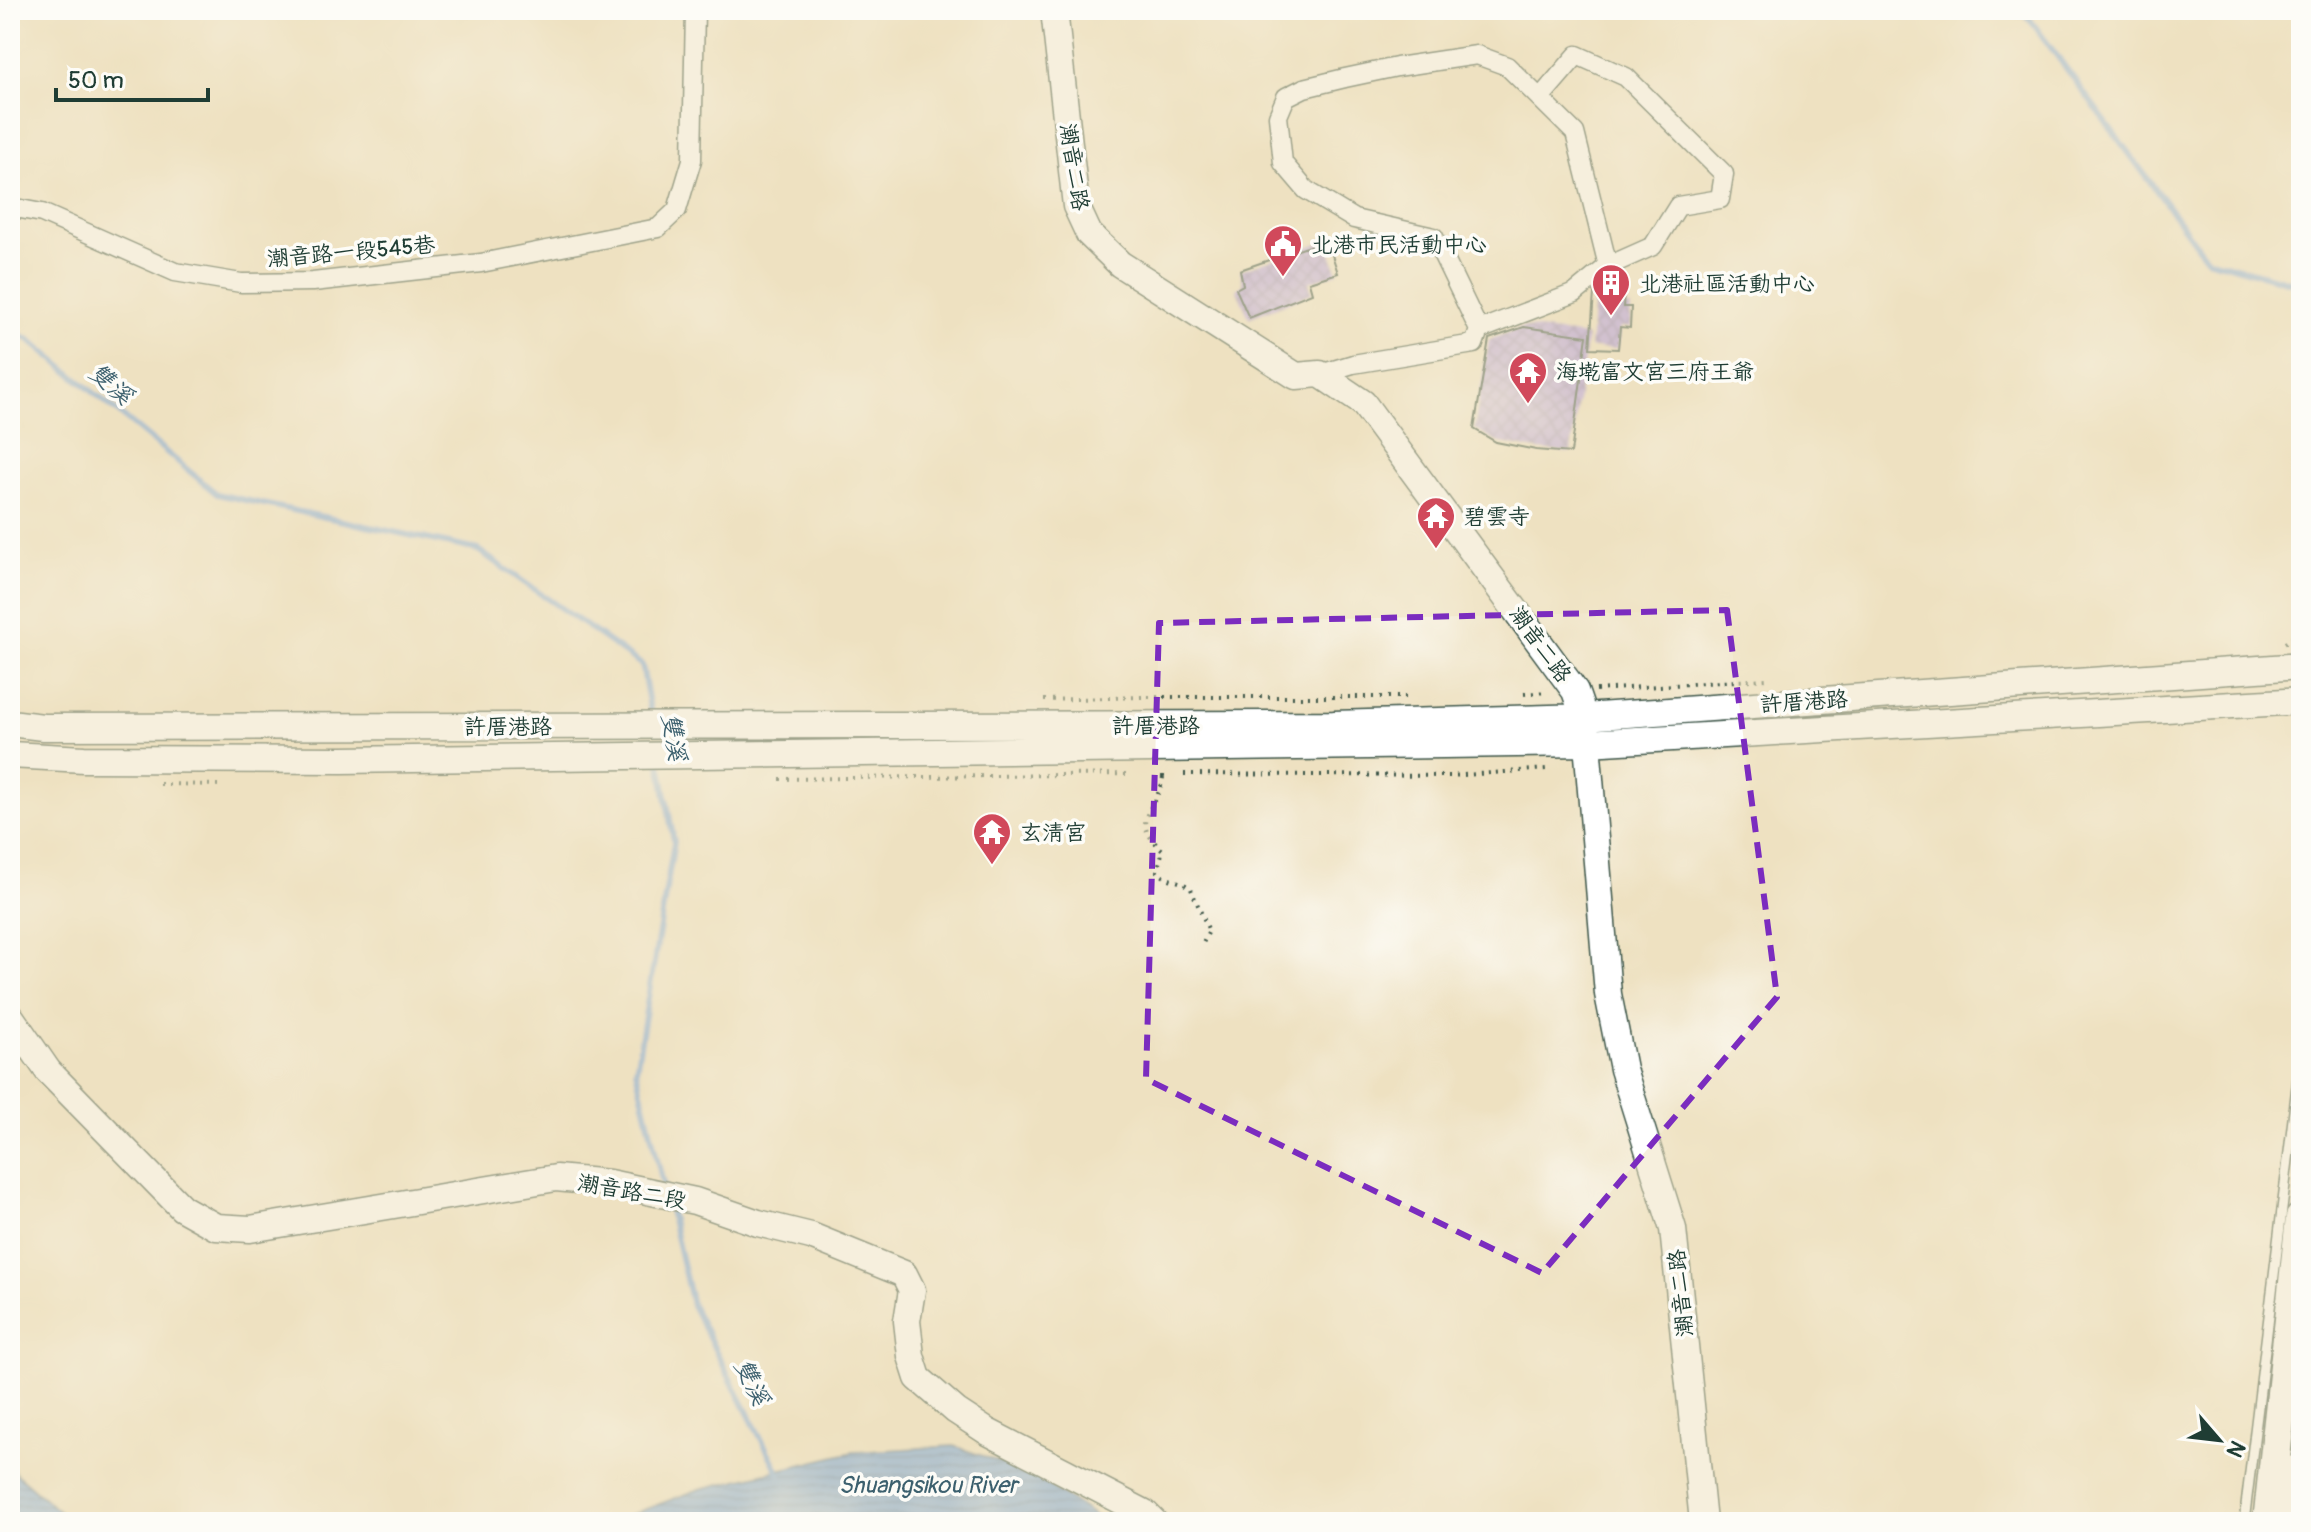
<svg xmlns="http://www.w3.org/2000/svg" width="2311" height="1532" font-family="Pangolin,'LXGW WenKai TC',sans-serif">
<defs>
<pattern id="water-rules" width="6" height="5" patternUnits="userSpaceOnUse" patternTransform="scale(2)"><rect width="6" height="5" fill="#71a1da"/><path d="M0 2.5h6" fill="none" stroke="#5c84b2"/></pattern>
<pattern id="building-cross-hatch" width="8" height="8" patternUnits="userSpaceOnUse" patternTransform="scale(2)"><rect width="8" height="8" fill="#af9ae1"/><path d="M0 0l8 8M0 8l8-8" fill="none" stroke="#8e7fb7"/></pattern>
</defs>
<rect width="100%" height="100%" fill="#fdfcf7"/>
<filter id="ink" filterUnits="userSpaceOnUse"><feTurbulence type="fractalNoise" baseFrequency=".0125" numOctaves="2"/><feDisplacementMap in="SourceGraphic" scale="16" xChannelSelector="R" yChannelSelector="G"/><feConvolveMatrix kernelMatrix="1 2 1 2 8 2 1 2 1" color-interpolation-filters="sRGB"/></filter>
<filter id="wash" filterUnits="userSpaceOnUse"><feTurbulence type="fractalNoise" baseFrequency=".006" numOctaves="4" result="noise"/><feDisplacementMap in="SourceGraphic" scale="32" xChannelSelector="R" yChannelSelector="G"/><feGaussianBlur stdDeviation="1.8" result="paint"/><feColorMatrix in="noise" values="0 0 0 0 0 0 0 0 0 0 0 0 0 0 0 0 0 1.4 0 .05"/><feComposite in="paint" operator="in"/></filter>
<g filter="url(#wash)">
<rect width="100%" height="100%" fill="#eee1c1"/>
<path fill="url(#water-rules)" stroke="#486f87" stroke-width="2" d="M954 1446 1025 1471 1105 1522H611L700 1489 853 1452Z
M10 1463 14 1472 71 1522H10Z"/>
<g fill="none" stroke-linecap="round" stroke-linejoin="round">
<path stroke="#71a1da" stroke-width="6" d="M2023 10 2207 259 2301 285
M10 330 30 340 217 494 478 550 642 665 652 720
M660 763 674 842 636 1070 664 1188
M668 1202 692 1305 780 1475"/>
</g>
<g id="blocks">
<path fill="url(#building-cross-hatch)" d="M1327 240 1338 273 1309 282 1312 293 1249 318 1236 289 1243 285 1240 270Z
M1613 277 1625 278 1623 307H1631L1630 328 1620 327 1618 349 1590 348 1594 293Z
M1524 327 1587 336 1571 453 1536 450 1496 442 1474 429 1489 339Z"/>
</g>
</g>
<g filter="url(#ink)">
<use href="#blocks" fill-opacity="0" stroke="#3e5649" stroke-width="2"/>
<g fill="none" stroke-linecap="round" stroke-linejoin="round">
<g stroke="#3e5649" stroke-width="12">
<path id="lane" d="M2244 1522 2301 1053"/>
</g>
<g stroke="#3e5649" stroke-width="21">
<path id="street" d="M10 207 42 213 175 272 241 283 313 282 481 263 658 228 677 210 692 160 695 10
M1479 330 1434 237 1354 219 1306 190 1283 163 1278 116 1286 97 1304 88 1345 78 1397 67 1477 55 1507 66 1575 133 1608 266
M1320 374 1353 364 1474 344 1479 330 1575 293 1608 266 1653 246 1678 206 1720 199 1724 174 1626 77 1577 55 1540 98"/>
</g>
<g stroke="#3e5649" stroke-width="29">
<path id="secondary" d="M1054 10 1076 206 1089 234 1120 264 1296 376 1320 374 1363 403 1575 691 1584 717 1587 743 1608 994 1623 1069 1673 1229 1703 1522
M10 723 43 727 1333 724 1584 717 2301 666
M10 755 84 759 342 760 1587 743 2301 701
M10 1016 48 1071 182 1208 216 1227 250 1229 556 1178 609 1183 695 1201 758 1223 811 1236 904 1274 912 1290 907 1321 911 1356 918 1378 956 1411 988 1432 1145 1513 1154 1522"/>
</g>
<g stroke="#3e5649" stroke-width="33">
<path id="primary" d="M2268 1522 2301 1218"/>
</g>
<g stroke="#3e5649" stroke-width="37">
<path id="highway" d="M2294 1522 2301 1470"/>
</g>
<path stroke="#3e5649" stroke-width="4" stroke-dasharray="2 6" stroke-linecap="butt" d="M2285 643 2301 632
M1596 690 1767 679
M1524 694 1547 692
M1044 700 1142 697H1411
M2290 725 2301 730
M1184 774 1450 776 1547 769
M1163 777C1159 809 1125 819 1163 850L1157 871C1166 882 1181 879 1191 889L1209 931 1201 947
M780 779 1131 774
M160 784 224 785"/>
<use href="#lane" stroke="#fff" stroke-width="9"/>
<use href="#street" stroke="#fff" stroke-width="18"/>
<use href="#secondary" stroke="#fff" stroke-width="26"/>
<use href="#primary" stroke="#fff" stroke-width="30"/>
<use href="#highway" stroke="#fff" stroke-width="34"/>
<path stroke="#3e5649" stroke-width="4" stroke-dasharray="2 6" stroke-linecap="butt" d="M1163 777V771"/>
</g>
</g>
<path d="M0 0H2311V1532H0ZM1727 610 1777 997 1542 1273 1146 1079 1159 623Z" fill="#eee1c1" fill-opacity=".55" fill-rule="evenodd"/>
<path fill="none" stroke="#7b2cbf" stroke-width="6" stroke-dasharray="16 10" stroke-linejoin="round" d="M1727 610 1777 997 1542 1273 1146 1079 1159 623Z"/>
<defs>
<g id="civic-pin" transform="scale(2)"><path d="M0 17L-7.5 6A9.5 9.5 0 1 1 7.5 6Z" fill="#d1495b" stroke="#fdfcf7"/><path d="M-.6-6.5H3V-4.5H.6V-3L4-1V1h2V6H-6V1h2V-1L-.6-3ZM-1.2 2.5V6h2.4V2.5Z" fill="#fff"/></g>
<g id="building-pin" transform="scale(2)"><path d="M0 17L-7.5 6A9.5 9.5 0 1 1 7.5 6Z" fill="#d1495b" stroke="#fdfcf7"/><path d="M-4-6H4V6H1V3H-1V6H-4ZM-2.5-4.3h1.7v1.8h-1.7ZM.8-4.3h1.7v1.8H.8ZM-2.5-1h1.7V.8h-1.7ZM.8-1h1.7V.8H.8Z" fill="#fff"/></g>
<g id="temple-pin" transform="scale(2)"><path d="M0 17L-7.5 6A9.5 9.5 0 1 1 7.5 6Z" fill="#d1495b" stroke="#fdfcf7"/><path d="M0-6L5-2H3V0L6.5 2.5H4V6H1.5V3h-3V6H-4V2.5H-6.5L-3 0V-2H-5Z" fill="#fff"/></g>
</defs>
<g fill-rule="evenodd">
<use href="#civic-pin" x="1283" y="244"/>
<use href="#building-pin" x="1611" y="283"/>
<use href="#temple-pin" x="1528" y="371"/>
<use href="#temple-pin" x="1436" y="516"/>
<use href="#temple-pin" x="992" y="832"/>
</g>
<g text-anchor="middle" stroke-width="7" stroke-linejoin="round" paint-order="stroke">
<g font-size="22" fill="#1f3d34" stroke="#fdfcf7">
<text transform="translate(1075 167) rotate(81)" y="8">潮音二路</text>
<text transform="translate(351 251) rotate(-5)" y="8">潮音路一段545巷</text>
<text transform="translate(1541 644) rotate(54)" y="8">潮音二路</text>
<text transform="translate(1804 701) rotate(-4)" y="8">許厝港路</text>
<text x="1156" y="733">許厝港路</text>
<text x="508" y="734">許厝港路</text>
<text transform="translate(632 1191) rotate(10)" y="8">潮音路二段</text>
<text transform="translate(1680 1293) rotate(-96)" y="8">潮音二路</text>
</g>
<g font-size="22" fill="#1f3d34" stroke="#fdfcf7" text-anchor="start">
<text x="1311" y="252">北港市民活動中心</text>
<text x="1639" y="291">北港社區活動中心</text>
<text x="1556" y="379">海墘富文宮三府王爺</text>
<text x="1464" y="524">碧雲寺</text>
<text x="1020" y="840">玄清宮</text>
</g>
<g font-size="24" font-style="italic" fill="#3c606e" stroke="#fdfcf7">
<text transform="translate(111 384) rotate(40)" y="8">雙溪</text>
<text transform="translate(674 737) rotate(80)" y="8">雙溪</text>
<text transform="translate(752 1382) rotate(63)" y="8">雙溪</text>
<text x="928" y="1493">Shuangsikou River</text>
</g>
</g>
<rect width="2311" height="1532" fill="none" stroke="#fdfcf7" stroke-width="40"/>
<g transform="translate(2219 1440) rotate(118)" stroke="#fdfcf7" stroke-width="6" paint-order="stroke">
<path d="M0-6L14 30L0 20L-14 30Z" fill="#1f3d34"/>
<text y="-12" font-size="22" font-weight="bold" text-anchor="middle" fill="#1f3d34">N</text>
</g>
<path d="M56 88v12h152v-12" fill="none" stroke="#1f3d34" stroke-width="4"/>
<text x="68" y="88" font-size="24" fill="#1f3d34" stroke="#fdfcf7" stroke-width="6" paint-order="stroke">50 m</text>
</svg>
